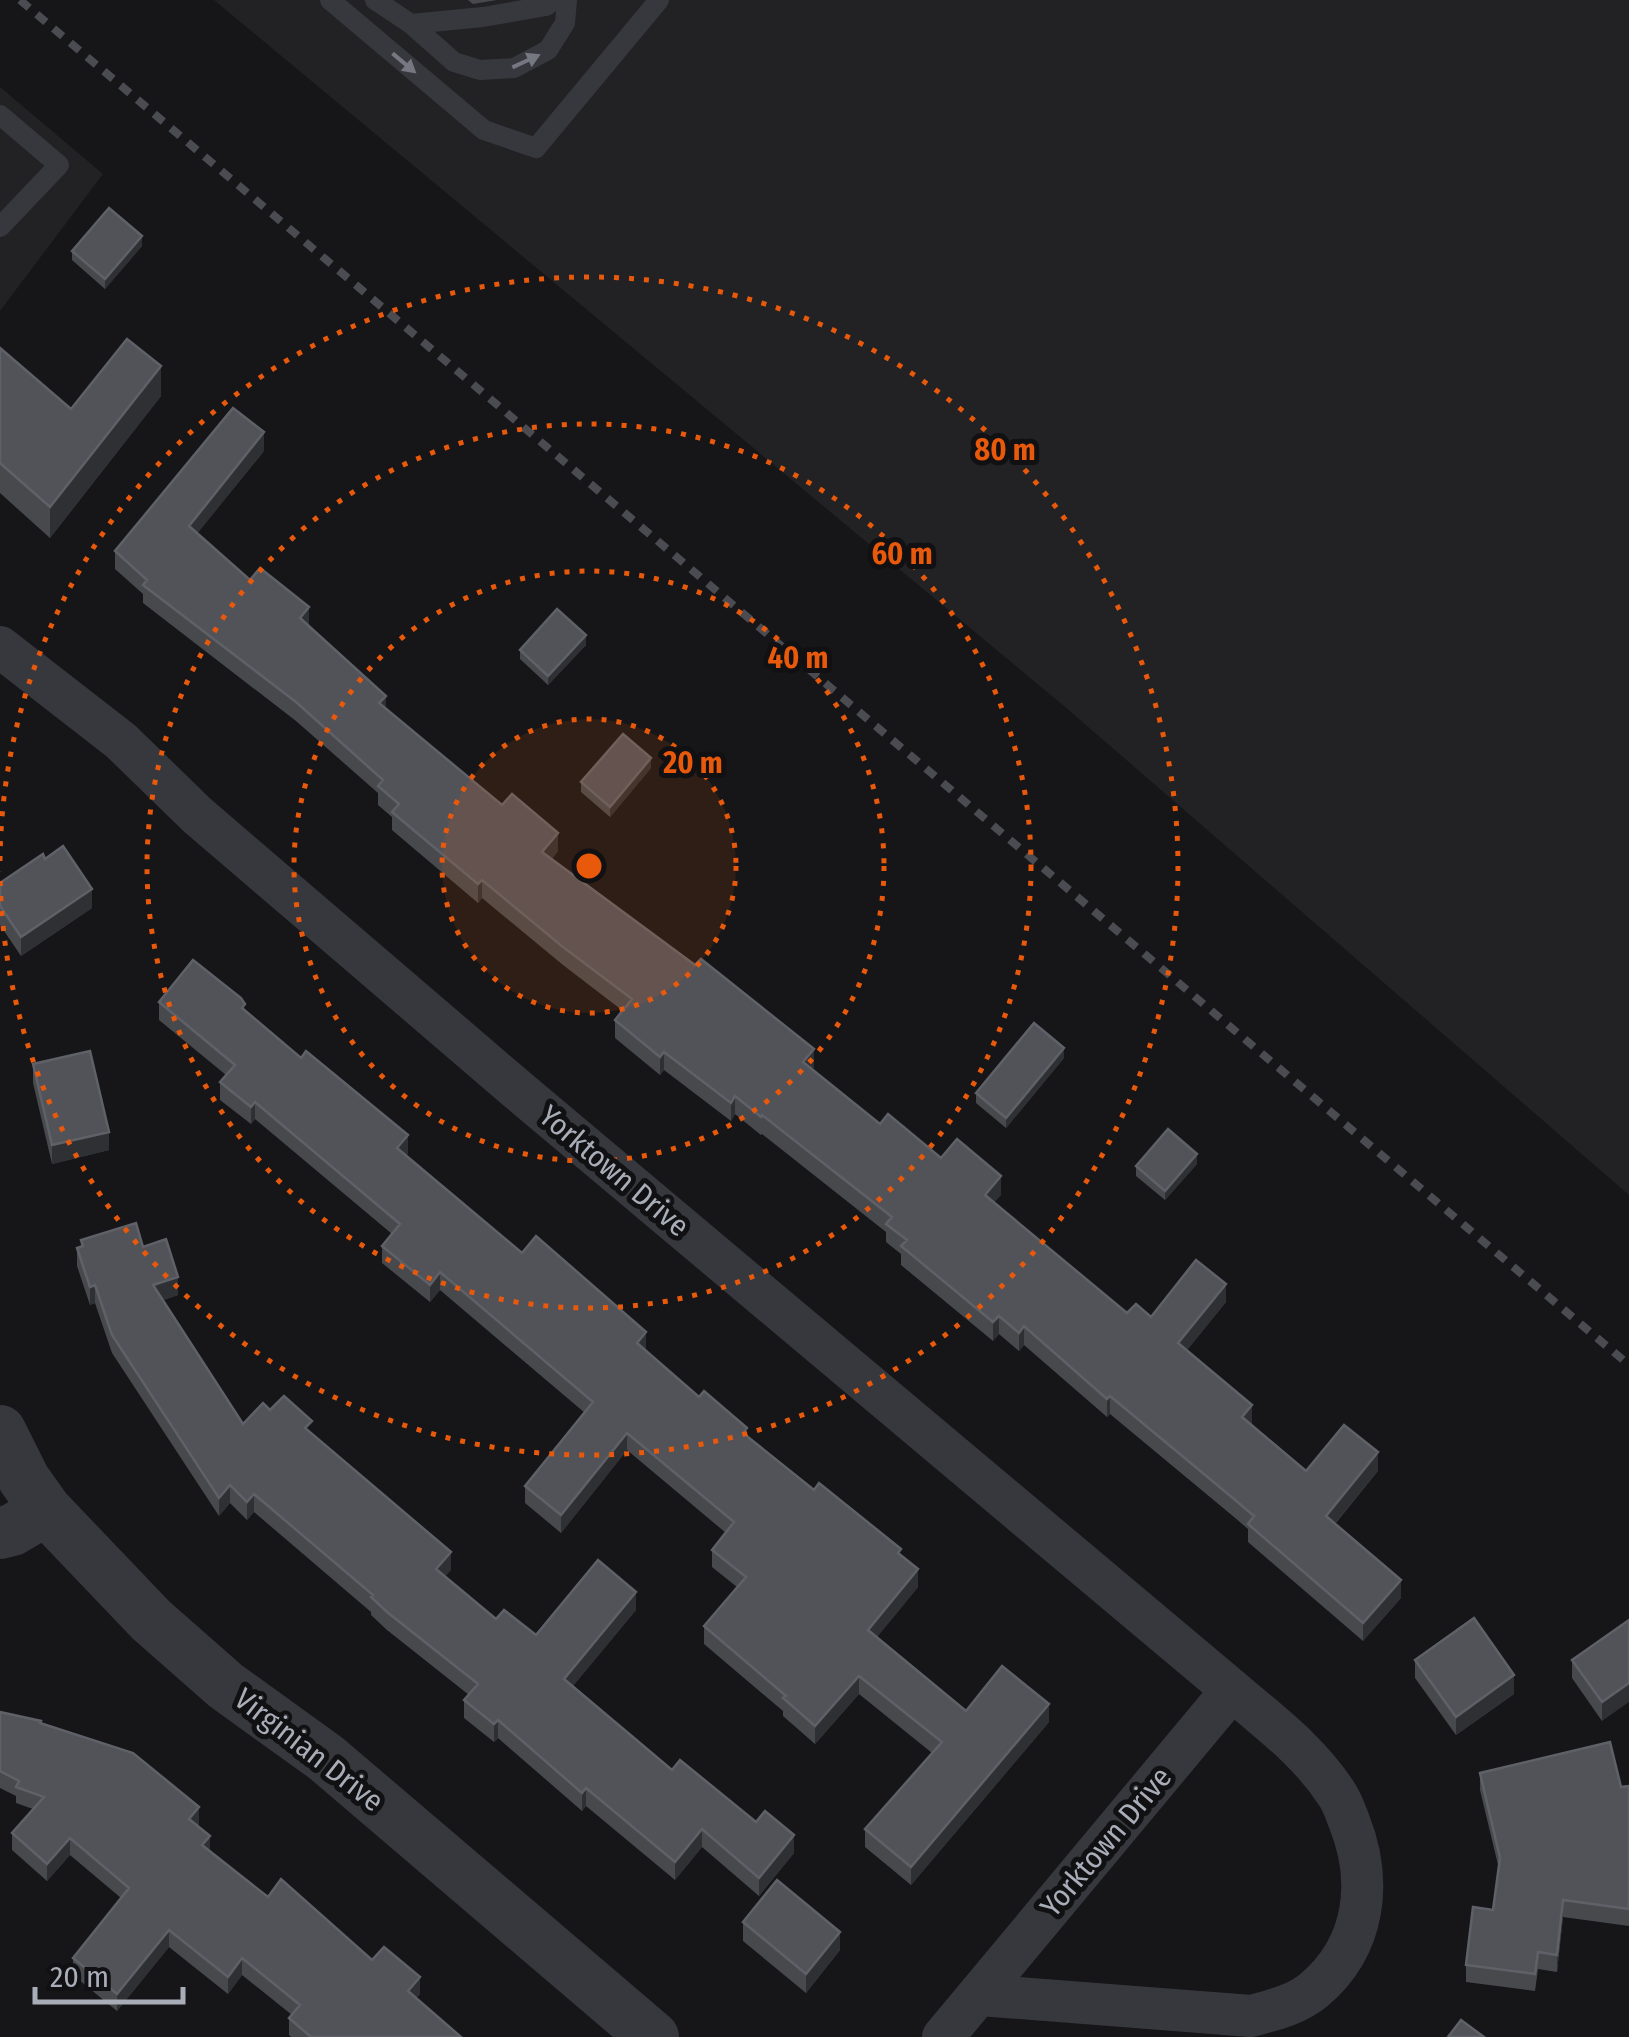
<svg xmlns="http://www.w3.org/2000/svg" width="1629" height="2037" font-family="'Fira Sans Condensed',sans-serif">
<rect width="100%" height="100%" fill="#161618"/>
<path fill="#222225" d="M214 0H1629V1195L1064 706Z
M0 87 103 174 0 311Z"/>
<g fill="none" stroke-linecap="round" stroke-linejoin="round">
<path stroke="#37383d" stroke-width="20" d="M330 0 484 130 536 148 659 0
M375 0 411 24 454 62 480 70 514 68 548 50 565 23 567 0
M411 24 483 17 546 6 554 0
M0 115 59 165 0 227"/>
<path stroke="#37383d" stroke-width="42" d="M0 647 121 741 197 815 519 1091 1232 1690C1269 1722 1309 1751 1336 1793 1342 1801 1345 1811 1349 1821 1373 1881 1366 1946 1314 1990 1296 2005 1273 2010 1251 2016L980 1995
M943 2037 1232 1690"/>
<path stroke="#37383d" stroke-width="52" d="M0 1431 24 1479 46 1510 151 1620 226 1686 326 1758 653 2037
M0 1533 12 1530 46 1510"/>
<path stroke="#4a4c52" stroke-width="8" stroke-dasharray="12 10" stroke-linecap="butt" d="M20 0 1629 1365"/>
</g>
<path fill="#47494d" d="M468 0H497L473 4Z
M142 246 105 289 72 260V251Z
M0 348 71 409 161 396 50 538 0 493Z
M264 451 197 533 250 580 309 625 386 709 558 851 551 860 814 1067 812 1070 880 1124 1001 1195 994 1202 1127 1313 1151 1317 1226 1302 1187 1350 1252 1423 1251 1425 1306 1471H1378L1335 1524 1401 1598 1363 1641 1248 1542V1529L1234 1517 1110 1414 1107 1417 1024 1345 1019 1351 999 1334 993 1341 901 1265V1254L886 1242V1232L762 1134 761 1135 735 1114 731 1121 664 1070 660 1075 615 1038V1020L623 1011 563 965 482 898 478 903 392 830V817L378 805V793L296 721 143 603V594L115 569V551Z
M586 645 548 685 520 659V650Z
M651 768 610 817 581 792V782Z
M45 859 92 908 21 956 0 925V883Z
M159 1002 245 1011 408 1153 406 1156 522 1253 646 1350 699 1397 814 1490 901 1555 918 1587 877 1637 966 1711 1049 1722 911 1885 865 1847V1829L932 1753 859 1694 815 1744 783 1716V1711L704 1644V1626L737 1587 712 1567V1550L726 1533 627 1450 561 1533 525 1503V1486L585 1413 440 1290 430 1302 382 1263V1246L392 1234 255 1119 251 1124 220 1100V1082L226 1075 159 1020Z
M1064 1058 1006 1128 976 1103V1093Z
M33 1064 109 1150 52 1164 33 1083Z
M1197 1164 1165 1200 1136 1176V1166Z
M81 1240 143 1247 178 1295 163 1300 243 1424 270 1410 312 1433 451 1570 445 1576 496 1619 536 1635 636 1610 572 1687 672 1770 794 1853 759 1896 702 1847 675 1880 586 1806 582 1811 498 1738 494 1742 464 1718V1700L469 1695 387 1630 371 1615V1612L254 1512 247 1520 230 1503 219 1516 112 1353 95 1303 90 1305 77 1266V1248L81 1247Z
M1629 1620 1602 1721 1572 1678V1660Z
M1415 1660 1514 1694 1456 1735 1415 1678Z
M0 1712 41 1723 199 1824 198 1826 210 1851 268 1897 372 1960 420 1994 416 1998 461 2037H291L289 2035V2018L292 2015 242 1975 228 1994 169 1947 117 2011 73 1975V1958L121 1898 70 1855 47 1881 12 1850V1833L33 1809 16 1803V1796L0 1788Z
M1480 1773 1621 1787 1629 1786V1926L1563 1917 1557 1972 1538 1969 1535 1991 1466 1982V1965L1493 1910 1499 1869 1480 1790Z
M743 1922 840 1950 806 1993 743 1941Z"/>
<path fill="#2f3033" d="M142 236V246L105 289V279Z
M161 366V396L50 538V507Z
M264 432V451L189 544V526Z
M309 607V625L300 637V618Z
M586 635V645L548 685V676Z
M386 696V714L379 703Z
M651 758V768L610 817V807Z
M558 833V851L542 871V852Z
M482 880V898L478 903V884Z
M92 889V908L21 956V937Z
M1064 1048V1058L1006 1128V1118Z
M814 1049V1067L803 1081V1062Z
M664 1052V1070L660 1075V1057Z
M735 1096V1114L731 1121V1103Z
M255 1102V1119L251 1124V1107Z
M109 1132V1150L52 1164V1145Z
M408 1135V1153L397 1166V1148Z
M1197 1154V1164L1165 1200V1191Z
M1001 1176V1195L985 1213V1195Z
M440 1272V1290L430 1302V1285Z
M178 1277V1295L153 1303V1285Z
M1226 1284V1302L1178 1361V1343Z
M95 1285V1303L90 1305V1287Z
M999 1316V1334L993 1341V1322Z
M1024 1326V1345L1019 1351V1333Z
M646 1332V1350L637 1360V1343Z
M1110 1396V1414L1107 1417V1399Z
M1252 1405V1423L1242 1436V1417Z
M627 1433V1450L561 1533V1515Z
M1378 1452V1471L1326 1534V1516Z
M230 1485V1503L219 1516V1498Z
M254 1494V1512L247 1520V1502Z
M451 1552V1570L436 1587V1569Z
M918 1569V1587L868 1648V1630Z
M1401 1580V1598L1363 1641V1623Z
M636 1592V1610L564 1697V1679Z
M1514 1675V1694L1456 1735V1717Z
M859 1676V1694L815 1744V1726Z
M1629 1683V1702L1602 1721V1702Z
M1049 1704V1722L911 1885V1867Z
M498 1720V1738L494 1742V1724Z
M586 1788V1806L582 1811V1793Z
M199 1807V1824L189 1836V1819Z
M702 1829V1847L675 1880V1862Z
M794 1835V1853L759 1896V1878Z
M210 1836V1853L202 1845Z
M70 1838V1855L47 1881V1864Z
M1563 1900V1917L1557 1972V1955Z
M169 1930V1947L117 2011V1994Z
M840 1932V1950L806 1993V1974Z
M242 1958V1975L228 1994V1977Z
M420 1977V1994L408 2008V1991Z"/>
<path fill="#525359" stroke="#5f6168" stroke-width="2.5" d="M109 208 142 236 105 279 72 251Z
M127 339 161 366 50 507 0 463V348L71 409Z
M233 408 264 432 189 526 250 580 260 568 309 607 300 618 386 696 379 703 502 805 512 794 558 833 542 852 695 965 701 959 814 1049 803 1062 880 1124 888 1114 941 1158 957 1139 1001 1176 985 1195 1127 1313 1136 1304 1151 1317 1196 1260 1226 1284 1178 1343 1252 1405 1242 1417 1306 1471 1344 1425 1378 1452 1326 1516 1401 1580 1363 1623 1248 1524 1254 1516 1234 1499 1110 1396 1107 1399 1024 1326 1019 1333 999 1316 993 1322 901 1246 907 1240 886 1224 892 1217 762 1115 761 1117 735 1096 731 1103 664 1052 660 1057 615 1020 632 999 563 947 482 880 478 884 392 812 399 804 378 786 383 780 296 702 143 585 147 580 115 551Z
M557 609 586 635 548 676 520 650Z
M623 734 651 758 610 807 581 782Z
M63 846 92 889 21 937 0 906V883L43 854 45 859Z
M193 960 241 998 245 1004 242 1008 301 1058 306 1051 408 1135 397 1148 522 1253 536 1236 646 1332 637 1343 699 1397 704 1391 747 1428 743 1433 814 1490 819 1483 901 1549 898 1553 918 1569 868 1630 966 1711 1002 1666 1049 1704 911 1867 865 1829 942 1742 859 1676 815 1726 783 1698 786 1696 704 1626 746 1577 712 1550 734 1522 627 1433 561 1515 525 1486 593 1402 440 1272 430 1285 382 1246 400 1224 255 1102 251 1107 220 1082 235 1065 159 1002Z
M1034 1023 1064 1048 1006 1118 976 1093Z
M90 1051 109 1132 52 1145 33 1064Z
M1168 1129 1197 1154 1165 1191 1136 1166Z
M136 1223 143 1247 166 1239 178 1277 153 1285 243 1424 263 1403 270 1410 284 1396 312 1421 305 1428 451 1552 436 1569 496 1619 504 1610 536 1635 598 1560 636 1592 564 1679 672 1770 680 1760 756 1822 765 1811 794 1835 759 1878 702 1829 675 1862 586 1788 582 1793 498 1720 494 1724 464 1700 478 1684 387 1612 371 1597 373 1595 254 1494 247 1502 230 1485 219 1498 112 1335 95 1285 90 1287 77 1248 83 1246 81 1240Z
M1474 1618 1514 1675 1456 1717 1415 1660Z
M1629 1620V1683L1602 1702 1572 1660Z
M0 1712 41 1721 40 1723 133 1753 199 1807 189 1819 210 1836 202 1845 268 1897 281 1879 372 1960 384 1947 420 1977 408 1991 461 2037H311L289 2018 300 2005 242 1958 228 1977 169 1930 117 1994 73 1958 129 1888 70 1838 47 1864 12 1833 44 1797 16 1787 19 1781 0 1771Z
M1610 1742 1621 1787 1629 1786V1909L1563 1900 1557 1955 1538 1952 1535 1974 1466 1965 1473 1907 1493 1910 1500 1858 1480 1773Z
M777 1880 840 1932 806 1974 743 1922Z
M1461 2020 1484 2037H1448Z"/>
<defs><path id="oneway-solid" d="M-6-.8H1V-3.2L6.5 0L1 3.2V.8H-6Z" transform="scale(2.5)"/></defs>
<g fill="#757881">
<use href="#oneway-solid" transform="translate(526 61) rotate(-25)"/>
<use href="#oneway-solid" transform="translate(404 63) rotate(40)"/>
</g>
<circle cx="589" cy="866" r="147" fill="#e8590c" fill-opacity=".12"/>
<g fill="none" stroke="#e8590c" stroke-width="5" stroke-dasharray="5 10">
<circle cx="589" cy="866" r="147"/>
<circle cx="589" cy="866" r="295"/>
<circle cx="589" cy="866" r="442"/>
<path d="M0 861A589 589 0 1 1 0 871"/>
</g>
<g text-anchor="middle" stroke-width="10" stroke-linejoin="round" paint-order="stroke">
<g font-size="30" fill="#a8adb8" stroke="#111113">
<text transform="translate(614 1171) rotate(40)" y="10">Yorktown Drive</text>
<text transform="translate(309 1750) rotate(38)" y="10">Virginian Drive</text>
<text transform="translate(1106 1842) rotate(-50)" y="10">Yorktown Drive</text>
</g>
</g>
<circle cx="589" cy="866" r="15" fill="#e8590c" stroke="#111113" stroke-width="5"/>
<g font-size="30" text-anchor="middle" font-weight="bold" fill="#e8590c" stroke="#111113" stroke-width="10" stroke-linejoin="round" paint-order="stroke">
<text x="1005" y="460">80 m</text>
<text x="902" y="564">60 m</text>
<text x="798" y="668">40 m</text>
<text x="693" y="773">20 m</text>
</g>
<path d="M35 1987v15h148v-15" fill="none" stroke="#a8adb8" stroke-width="5"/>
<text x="50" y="1987" font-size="30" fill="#a8adb8" stroke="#111113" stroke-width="8" paint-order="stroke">20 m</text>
</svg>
